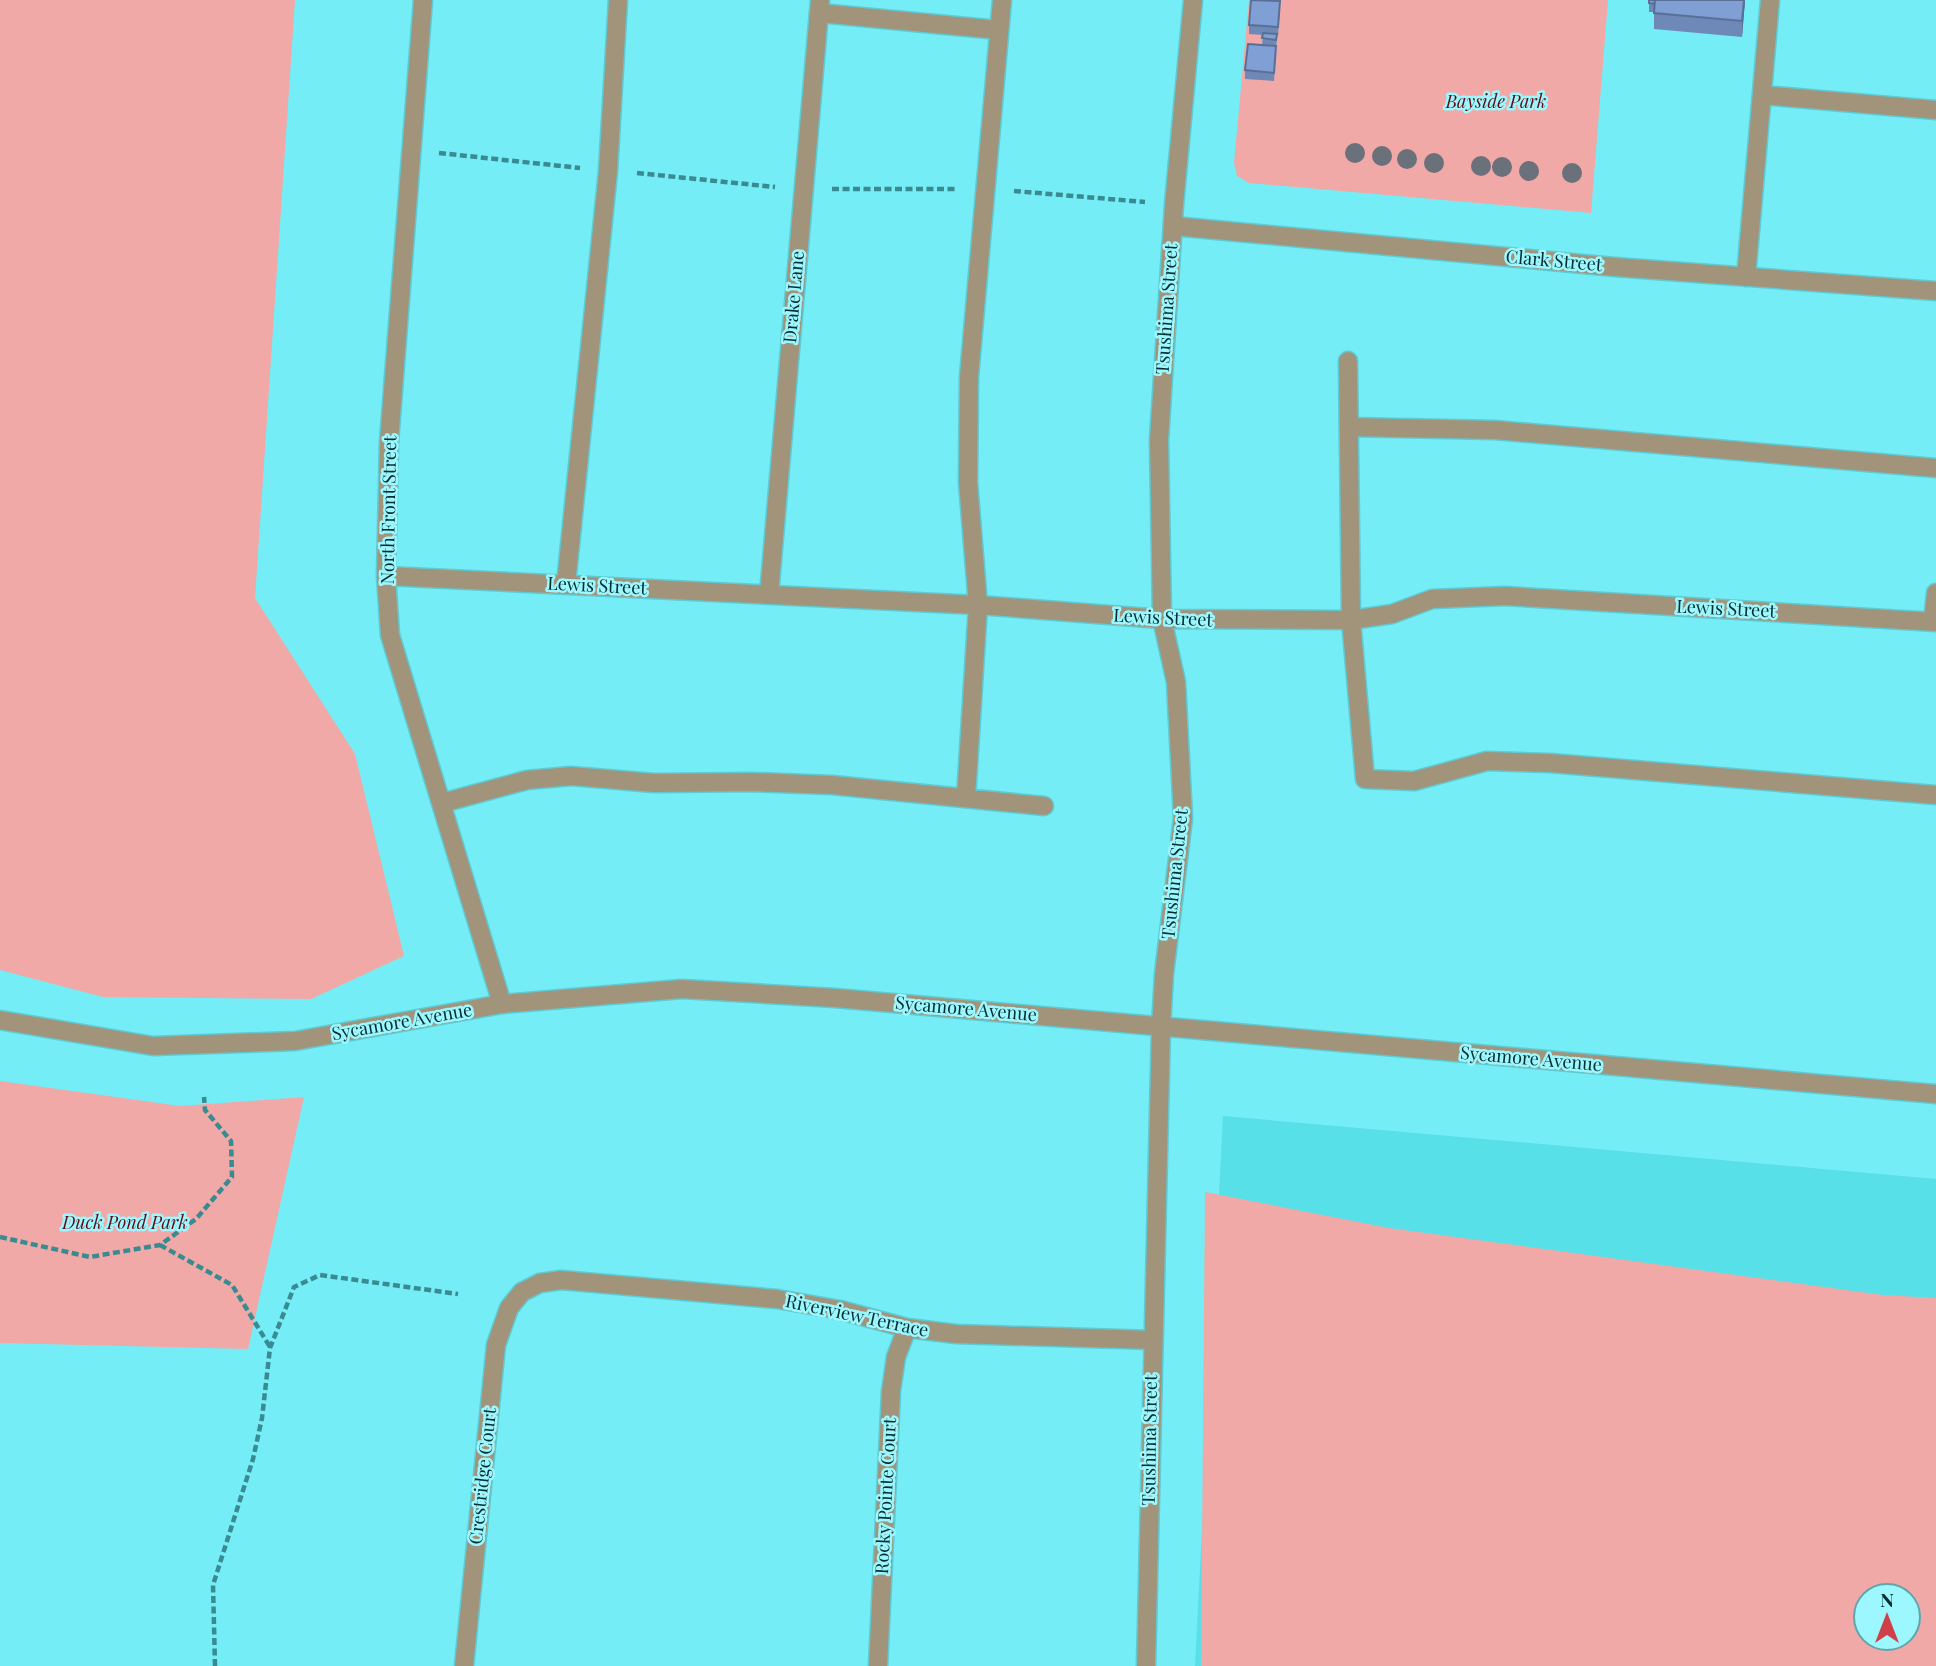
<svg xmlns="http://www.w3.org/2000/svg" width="1936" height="1666" font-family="'Playfair Display',serif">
<rect width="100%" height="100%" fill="#74edf6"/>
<path fill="#58e0e9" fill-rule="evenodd" d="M1223 1116 1936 1179V1666H1195ZM1866 1596H1908V1638H1866Z"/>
<path fill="#f0a9a6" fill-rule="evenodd" d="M0 0H295L255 598 355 754 404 956 311 999 103 997 0 970Z
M1249 0H1608L1591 213 1249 183 1237 176 1234 163Z
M0 1081 180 1106 304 1097 248 1349 0 1343Z
M1205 1192 1389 1228 1883 1295 1936 1298V1666H1201ZM1866 1596H1908V1638H1866Z"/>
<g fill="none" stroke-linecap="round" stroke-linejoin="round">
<g stroke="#60cad2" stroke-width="21">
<path id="service" d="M819 13 999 30
M1762 95 1936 110
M1746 277 1770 0
M1348 361 1351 620 1365 779 1414 781 1487 761 1550 763 1936 795
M1349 427 1495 430 1936 468
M566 584 608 171 618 0
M966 798 978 605 968 482 969 377 1002 0
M442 803 527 780 571 776 654 783 752 782 832 785 1044 806"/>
</g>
<g stroke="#60cad2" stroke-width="21">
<path id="minor" d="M423 0 389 442 386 576 390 635 502 1004
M1173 226 1615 267 1936 291
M386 576 978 605 1162 619 1351 620 1392 614 1432 599 1505 596 1936 622
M769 595 820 0
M1933 622 1936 593
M464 1666 496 1345 509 1308 522 1292 540 1283 561 1280 777 1299 840 1310 907 1328 956 1334 1153 1340
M878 1666 891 1391 896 1357 907 1328"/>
</g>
<g stroke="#60cad2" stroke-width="21">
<path id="tertiary" d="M0 1020 153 1046 295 1041 502 1004 682 989 835 998 1936 1094
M1146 1666 1161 1027 1164 974 1183 818 1176 682 1162 619 1159 440 1174 205 1193 0"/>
</g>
<path stroke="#3a8b91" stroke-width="4.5" stroke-dasharray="7 3.5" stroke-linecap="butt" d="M439 153 580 168
M637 173 775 187
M832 189H956
M1014 191 1145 202
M0 1237 90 1257 160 1245 196 1219 232 1177 231 1141 205 1110 204 1097
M160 1245 232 1285 270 1347
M215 1666 213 1585 253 1459 262 1418 270 1348 294 1287 320 1275 458 1294"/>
<use href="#service" stroke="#a2947b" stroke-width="18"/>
<use href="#minor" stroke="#a2947b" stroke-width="18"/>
<use href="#tertiary" stroke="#a2947b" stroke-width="18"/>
</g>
<g fill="#6a717b">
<circle cx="1355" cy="153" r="10"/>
<circle cx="1382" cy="156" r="10"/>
<circle cx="1407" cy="159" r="10"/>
<circle cx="1434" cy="163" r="10"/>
<circle cx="1481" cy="166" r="10"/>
<circle cx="1502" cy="167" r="10"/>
<circle cx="1529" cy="171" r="10"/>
<circle cx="1572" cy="173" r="10"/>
</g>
<path fill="#6e89b7" d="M1649 0H1745L1742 37 1654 29V12H1649Z
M1280 9 1278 36H1277L1274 81 1245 79V70L1262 45 1263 35 1249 34V25Z"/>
<path fill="#5a6f95" d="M1744 0H1745L1742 37V21Z"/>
<path fill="#809fd5" stroke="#5a6f95" stroke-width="2" d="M1251 0 1280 1 1278 27 1249 25Z
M1649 0H1655L1654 4 1649 3Z
M1655 0H1744L1742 21 1654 13Z
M1263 33 1277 34 1276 40 1262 38Z
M1248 44 1276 46 1274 73 1245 70Z"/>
<g text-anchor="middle" stroke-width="5" stroke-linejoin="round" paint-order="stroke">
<g font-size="18" font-style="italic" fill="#620c16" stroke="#9cf7fe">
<text x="1496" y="108">Bayside Park</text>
<text x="125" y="1229">Duck Pond Park</text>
</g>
<g font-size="18" fill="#032d30" stroke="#9cf7fe">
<text transform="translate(1554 261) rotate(5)" y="6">Clark Street</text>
<text transform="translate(794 297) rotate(-85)" y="6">Drake Lane</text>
<text transform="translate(1167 309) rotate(-86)" y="6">Tsushima Street</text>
<text transform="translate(389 510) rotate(-89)" y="6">North Front Street</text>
<text transform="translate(597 586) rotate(3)" y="6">Lewis Street</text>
<text transform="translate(1726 609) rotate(3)" y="6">Lewis Street</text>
<text transform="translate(1163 618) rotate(3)" y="6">Lewis Street</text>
<text transform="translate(1175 874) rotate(-84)" y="6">Tsushima Street</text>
<text transform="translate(966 1009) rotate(5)" y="6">Sycamore Avenue</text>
<text transform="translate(402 1022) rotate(-10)" y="6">Sycamore Avenue</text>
<text transform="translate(1531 1059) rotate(5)" y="6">Sycamore Avenue</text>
<text transform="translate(857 1316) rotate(12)" y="6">Riverview Terrace</text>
<text transform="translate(1150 1440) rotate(-89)" y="6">Tsushima Street</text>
<text transform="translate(483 1476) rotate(-84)" y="6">Crestridge Court</text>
<text transform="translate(886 1496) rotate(-87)" y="6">Rocky Pointe Court</text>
</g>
</g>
<g transform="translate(1887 1617)"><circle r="33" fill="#9cf7fe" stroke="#5fa6ac" stroke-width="2"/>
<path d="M0-5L12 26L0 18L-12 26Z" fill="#cf4048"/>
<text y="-10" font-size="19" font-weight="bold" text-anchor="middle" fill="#032d30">N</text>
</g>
</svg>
